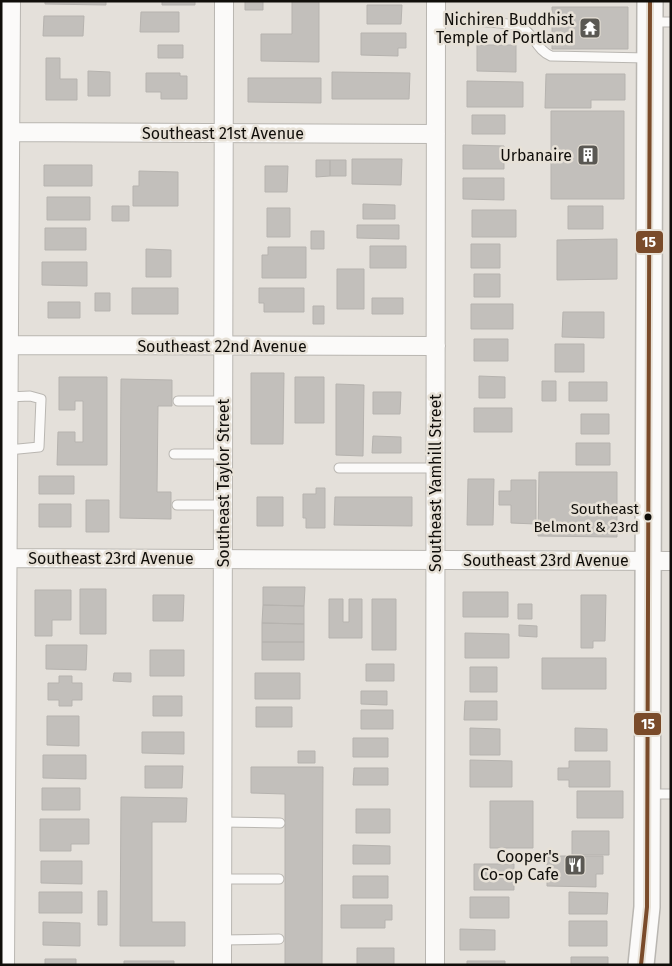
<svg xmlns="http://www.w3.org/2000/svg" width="672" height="966" font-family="'Fira Sans',sans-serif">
<rect width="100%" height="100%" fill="#e4e0da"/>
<path fill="#c2bfbb" stroke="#b6b3af" d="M45 1H106V5L45 4Z
M162 1H195V5H162Z
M245 1H263V10H245Z
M292 1H319V62L261 61V34H292Z
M367 5H402L401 24H367Z
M552 7H628V49H552Z
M141 12H179V32H140Z
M44 16H84L83 36H43Z
M361 33H406V48H398V56L361 55Z
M158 45H183V58H158Z
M477 45H516V72L477 71Z
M46 58H60V79H77V100H46Z
M88 71 110 72V96H88Z
M332 72 410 73 409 99H332Z
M146 73H180V76H187V99H161V92H146Z
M546 74H625V100H591V108H545Z
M248 78H321V103L248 102Z
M467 81 523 82V107H467Z
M551 111H624V199H551Z
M472 115H505V134H472Z
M463 145 504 146V169H463Z
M352 159H402L401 185 352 184Z
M316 160H330V176L316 177Z
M330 160H346V176H330Z
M44 165H92V186H44Z
M265 166H288L287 192H265Z
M139 171 178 172V206H133V186H139Z
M463 178H504V200L463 199Z
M47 197H90V220H47Z
M363 204 395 205V219H363Z
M112 206H129V221H112Z
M568 206H603V229H568Z
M267 208H290V237H267Z
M472 210H516V237H472Z
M357 225H399V239L357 238Z
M45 228H86V250H45Z
M311 231H324V249H311Z
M617 239V279L557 280V240Z
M471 244H500V268H471Z
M370 246H406V268H370Z
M268 247H306V278H262V255H268Z
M146 249 171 250V277H146Z
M42 262H87V286L42 285Z
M337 269H364V309H337Z
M474 274H500V297H474Z
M132 288H178V314H132Z
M259 288H304V312H264V303H259Z
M95 293H110V311H95Z
M372 298H403V314H372Z
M48 302H80V318H48Z
M471 304H513V329H471Z
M313 306H324V324H313Z
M563 312H604V338L562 337Z
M474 339H508V361H474Z
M555 344H584V372H555Z
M251 373H284L283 444H251Z
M479 376 505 377V398H479Z
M59 377H107V465H57L58 432H75V442H83V401H75V410H59Z
M295 377H324V423H295Z
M121 379 172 380V406H158L157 492H171V519L120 518Z
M542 381H556V401H542Z
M569 382H607V401H569Z
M336 384 364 385 363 456 336 455Z
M373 392H401L400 414H373Z
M474 408H512V432H474Z
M581 414H609V434H581Z
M373 436 401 437V453H372Z
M576 443H610V465H576Z
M539 472H617V537L538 536Z
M39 476H74V494H39Z
M468 479H494L493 525H467Z
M511 480H536V524L511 523V505H499V491H511Z
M316 488H325V528H306V518H303V494H316Z
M257 497H283V526H257Z
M335 497H412V526L334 525Z
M86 500H109V532H86Z
M39 504H71V527H39Z
M263 587H305L304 606 263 605Z
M80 589H106V634H80Z
M35 590H71V620H52V636H35Z
M463 592H508V617H463Z
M153 595H184L183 621H153Z
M581 595H606L605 641H593V648H581Z
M329 599H343V622H349V599H362V638H329Z
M372 599H396V650H372Z
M518 604H532V619H518Z
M263 605 304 606V624L262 623Z
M262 623 304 624V642H262Z
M519 625 537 626V637L519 636Z
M465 633 509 634V658H465Z
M262 642H304V660H262Z
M46 645H87L86 670 46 669Z
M150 650H184V676H150Z
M542 658H606V689H542Z
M366 664H394V681H366Z
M470 667H497V692H470Z
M114 673H131V682L113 681Z
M255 673H300V699H255Z
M59 676H72V683H82V700H72V706H59V700H48V683H59Z
M361 691H387V705L361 704Z
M153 696H182V716H153Z
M465 701H497V720H464Z
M256 707H292V727H256Z
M361 710H393V729H361Z
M47 716H79V746L47 745Z
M470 728 500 729V755H470Z
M575 728 607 729V751H575Z
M142 732H184V754L142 753Z
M353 738H388V757H353Z
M298 751H315V763H298Z
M43 755H86V779L43 778Z
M470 760 512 761V787H470Z
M569 761H610V787H569V780H558V768H569Z
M145 766H183L182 788H145Z
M251 767H323L322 965H285V794L251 793Z
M354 768H388V785H353Z
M42 788H80V810H42Z
M577 791H623V818H577Z
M121 797 187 798 186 822H152V922H185V946H120Z
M490 801H533V848H490Z
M356 809H390V833H356Z
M40 819H89V844H71V851H40Z
M572 831H609V855H572Z
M353 845 390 846V864H353Z
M547 856H603V874H596V887L547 886Z
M41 861H82V884L41 883Z
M474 864H514V890H474Z
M353 876H388V898H353Z
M98 891H107V925H98Z
M39 892H82V913H39Z
M569 892 608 893 607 914H569Z
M470 897H509V918H470Z
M341 905H392V920H385V928H341Z
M569 921H607V946H569Z
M43 922 80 923V946L43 945Z
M460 929 495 930V950H460Z
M357 948H394V965H357Z
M571 957H608V965H571Z
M45 959H76V965H45Z
M124 961H174V965H124Z
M467 961H505V965H467Z"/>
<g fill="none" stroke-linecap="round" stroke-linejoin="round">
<g stroke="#b9b6b1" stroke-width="11">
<path id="service" d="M436 20C453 21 512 20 524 29 535 37 538 51 551 56L647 58
M650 22H671
M8 397 30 396 41 399 39 447 8 450
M178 401H224
M174 454H223
M339 468H435
M177 505H223
M650 794H671
M222 822 280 823
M222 879H279
M222 940 279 939"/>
</g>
<g stroke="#b9b6b1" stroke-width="20">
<path id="minor" d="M10 132 436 134
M9 345 436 346
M1 558 671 561
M5 965 11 1
M222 965 224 1
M435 965 436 1"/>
</g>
<g stroke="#b9b6b1" stroke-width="28">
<path id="secondary" d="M641 965 647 907 650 1"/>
</g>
<use href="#service" stroke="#fbfaf9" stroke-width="9"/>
<use href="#minor" stroke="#fbfaf9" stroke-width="18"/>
<use href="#secondary" stroke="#fbfaf9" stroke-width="25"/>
<g stroke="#e7e1d7" stroke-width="8">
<path id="bus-1" d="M641 965 647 907 650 1"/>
</g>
<use href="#bus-1" stroke="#7a4b2a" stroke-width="4"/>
</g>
<defs>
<g id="temple-square" transform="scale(1.125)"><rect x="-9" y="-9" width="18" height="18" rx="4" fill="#5a5853" stroke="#e7e1d7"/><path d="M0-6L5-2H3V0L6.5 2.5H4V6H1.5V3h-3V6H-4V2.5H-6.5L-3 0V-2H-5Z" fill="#fff"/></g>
<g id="building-square" transform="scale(1.125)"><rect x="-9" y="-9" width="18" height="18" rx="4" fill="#5a5853" stroke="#e7e1d7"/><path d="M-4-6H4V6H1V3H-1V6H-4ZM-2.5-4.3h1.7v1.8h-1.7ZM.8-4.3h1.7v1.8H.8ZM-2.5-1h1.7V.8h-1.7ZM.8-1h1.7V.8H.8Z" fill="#fff"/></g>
<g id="restaurant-square" transform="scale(1.125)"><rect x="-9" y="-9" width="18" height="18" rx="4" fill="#5a5853" stroke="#e7e1d7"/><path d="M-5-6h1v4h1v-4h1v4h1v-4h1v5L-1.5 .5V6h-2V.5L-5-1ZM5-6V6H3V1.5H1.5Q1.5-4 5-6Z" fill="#fff"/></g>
</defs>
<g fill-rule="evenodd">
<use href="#temple-square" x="590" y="28"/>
<use href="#building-square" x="588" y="155"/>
<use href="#restaurant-square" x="575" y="865"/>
</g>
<circle fill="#100e0a" stroke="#e7e1d7" stroke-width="2" cx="648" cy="517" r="4.5"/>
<g text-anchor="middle" stroke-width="5" stroke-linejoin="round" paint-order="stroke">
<g font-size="15" fill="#100e0a" stroke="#e7e1d7" text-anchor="end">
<text x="639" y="514">Southeast<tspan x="639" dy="18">Belmont &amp; 23rd</tspan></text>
</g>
<g font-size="16" fill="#100e0a" stroke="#e7e1d7" text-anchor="end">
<text x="574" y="25">Nichiren Buddhist<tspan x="574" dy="18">Temple of Portland</tspan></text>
<text x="572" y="161">Urbanaire</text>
<text x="559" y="862">Cooper's<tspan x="559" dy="18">Co-op Cafe</tspan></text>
</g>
<g font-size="16" fill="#100e0a" stroke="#e7e1d7">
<text x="223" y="139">Southeast 21st Avenue</text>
<text x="222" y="352">Southeast 22nd Avenue</text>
<text transform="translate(223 483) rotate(-90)" y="6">Southeast Taylor Street</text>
<text transform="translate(435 483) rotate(-90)" y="6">Southeast Yamhill Street</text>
<text x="111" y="564">Southeast 23rd Avenue</text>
<text x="546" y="566">Southeast 23rd Avenue</text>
</g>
</g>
<g stroke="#e7e1d7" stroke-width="2">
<rect x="635" y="230" width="29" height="24" rx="5" fill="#7a4b2a"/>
<rect x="633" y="712" width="29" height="24" rx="5" fill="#7a4b2a"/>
</g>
<g font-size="14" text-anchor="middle" font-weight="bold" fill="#fff">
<text x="649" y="247">15</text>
<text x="648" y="729">15</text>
</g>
<rect width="672" height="966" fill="none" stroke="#100e0a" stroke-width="5"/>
</svg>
